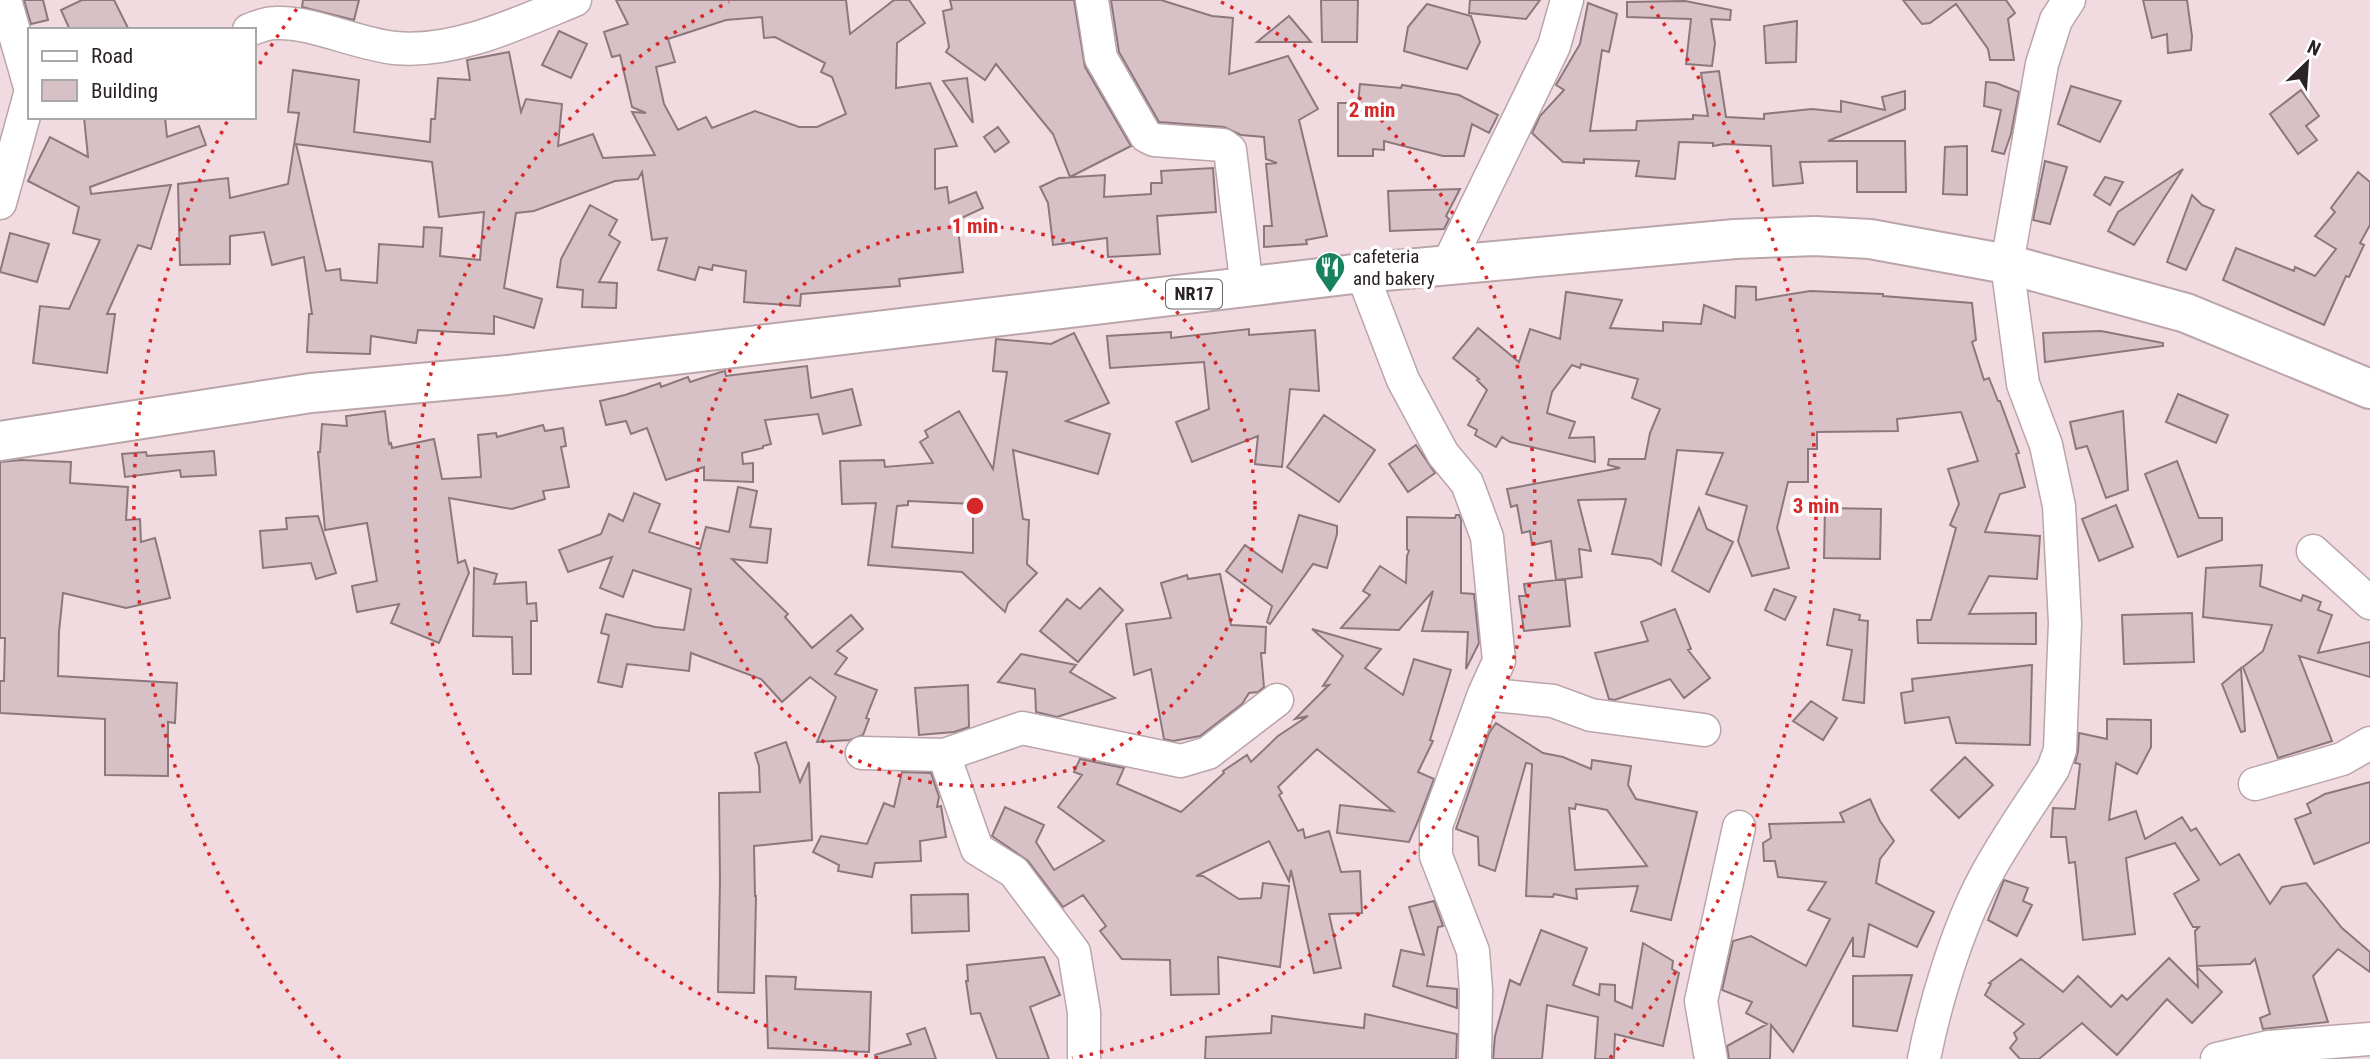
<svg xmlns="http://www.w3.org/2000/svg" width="2370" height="1059" font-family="'Roboto Condensed',sans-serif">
<rect width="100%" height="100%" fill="#f2dbe0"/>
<path fill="#d8c1c6" stroke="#8c787c" stroke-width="2" fill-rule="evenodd" d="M24 0H43L48 20 31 24Z
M82 0H114L129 30H70L61 10Z
M303 0H359L354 20 302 7Z
M616 0H846L850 34 894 0H909L925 23 897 43 896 88 930 83 957 146 935 149V189L947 187 949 203 976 192 983 208 957 220 963 272 899 279 900 286 801 294 800 306 744 302 746 271 713 265 712 270 699 267 695 280 658 270 667 238 652 240 642 172 638 179 615 181 534 211 516 213 504 288 542 299 534 328 494 316V334L418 330 416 343 371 336 370 354 307 352 309 314H312L304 257 272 265 264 232 230 236V264L180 265 178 184 228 178 230 198 288 184 299 113 288 112 293 70 359 80 354 132 430 142 431 119H435L438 78 470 80 467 60 509 52 521 112 526 99 562 104 558 146 593 134 603 158 655 155 632 112 646 113 632 107 620 55 612 57 604 32 628 24ZM762 17 764 38 775 37 825 63 821 72 832 77 846 114 817 127H799L755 111 712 128 706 117 678 130 664 104 656 67 675 62 668 39 726 20ZM296 144 432 162 439 217 484 212 480 260 440 256 442 228 424 227 423 247 379 244 377 283 341 280 340 269 326 271Z
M950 0H1074L1085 67 1131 146 1070 177 1053 134 996 64 985 80 946 52 949 47 943 11 952 9Z
M1111 0H1161L1212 16 1233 18 1229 74 1288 56 1318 109 1299 120 1327 236 1306 240 1307 244 1264 247V226H1272L1266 164 1277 163 1266 159 1264 137 1241 135 1224 127 1159 122 1119 52Z
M1321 0H1358L1357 42H1322Z
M1470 0H1540L1526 19 1469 13Z
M1903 0H2006L2015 13 2008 19 2014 60H1990L1988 49 1956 4 1930 23 1922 24Z
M2143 0H2187L2192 36 2191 50 2168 53 2167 34 2152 38Z
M1685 1 1731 10 1730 20 1711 19 1715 43 1712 66 1686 64 1691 19 1627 17V2Z
M1588 3 1617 14 1609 52 1602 50 1590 131 1636 130 1637 121 1693 119V115L1708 116 1701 73 1719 71 1726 117 1764 119V114L1812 109 1841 112V101L1885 110 1882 97 1905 91V109L1828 141H1905L1906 192H1857V161L1800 162 1803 183 1773 186 1771 146 1724 144 1713 146V143L1679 142 1675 179 1636 176 1639 161 1584 159V163L1563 162 1532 133 1540 116 1564 90 1556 85 1580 44Z
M1427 4 1471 16 1480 42 1467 69 1404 51 1408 27Z
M1289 16 1311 42H1257Z
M1797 21 1796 62 1766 63 1764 26Z
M559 31 587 44 571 78 542 65Z
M967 78 973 123 943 81Z
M1986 82 1996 83 2019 92 2011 134 2004 154 1992 151 2001 110 1984 106Z
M1360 84 1401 88 1402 85 1459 95 1498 115 1489 133 1472 124 1464 156H1443L1384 141V150L1373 149V156H1338V103H1358Z
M2071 86 2121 101 2100 142 2058 124Z
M2301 90 2319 116 2306 126 2317 140 2298 154 2270 114Z
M84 117H165L167 137 199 126 206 145 90 187 91 194 171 185 151 249 138 245 107 314H115L107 373 33 363 40 306 69 309 100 240 73 233 79 207 28 181 50 137 88 157Z
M998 127 1009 142 995 152 984 137Z
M1967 146V195L1943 194 1945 147Z
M2045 161 2067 167 2050 224 2033 220Z
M1213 168 1216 212 1157 216 1160 254 1108 257 1107 238 1053 245 1048 203 1040 187 1059 178 1105 175 1104 197 1151 194V183H1162L1161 171Z
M2183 169 2134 245 2108 231 2118 212Z
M2358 172 2370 182V225L2360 243 2364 245 2349 277 2346 276 2324 325 2223 280 2236 248 2294 271 2295 267 2315 276 2336 249 2315 236 2335 212 2331 208Z
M2105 177 2123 182 2110 205 2094 195Z
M1460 189 1446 216 1449 219 1444 229 1390 231 1388 191Z
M2192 195 2202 205 2214 210 2186 270 2167 262Z
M590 205 617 220 609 235 620 242 599 282 617 283 616 308 582 307 583 290 557 287 561 259Z
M10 233 49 244 37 282 0 272Z
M1736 286 1756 287V300L1810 291 1883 294V296L1972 303 1976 340 1972 342 1984 380 1989 378 1998 401H2000L2019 453 2016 454 2025 487 2000 494 1985 532 2040 536 2037 579 1989 576 1969 614 2036 613V644L1918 643 1917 620H1931L1956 528 1950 525 1959 504 1948 469 1978 461 1961 412 1897 419 1898 431 1817 432V449H1808V482H1788L1777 528 1789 568 1752 576 1738 541 1747 506 1706 494 1723 453 1677 450 1661 565 1651 559 1612 554 1626 499 1578 500 1591 551 1579 549 1582 577 1556 580 1551 541 1532 545 1530 531 1522 533 1517 505 1511 507 1507 489 1620 468 1608 465 1609 459H1645L1650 433 1660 409 1632 398 1638 379 1581 364 1580 368 1572 365 1552 392 1547 413 1575 422 1569 438 1594 437 1595 462 1510 442 1502 437 1496 447 1475 435 1477 430 1468 425 1487 390 1477 380 1479 379 1453 358 1478 328 1519 362 1530 329 1560 339 1566 292 1622 300 1610 328 1663 331V322L1701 324 1704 305 1735 318Z
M1249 329V335L1315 330 1319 391 1290 389 1282 467 1255 464 1258 436 1192 462 1176 422 1209 409 1204 362 1110 368 1107 336 1171 332V338Z
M2101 331 2163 343V346L2045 362 2043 333Z
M1074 333 1109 403 1066 421 1110 434 1098 474 1013 450 1023 519 1029 520 1027 564 1037 573 1008 603 1005 612 962 572 868 565 876 503 842 504 840 461 884 460 885 467 933 463 920 442 928 437 925 431 959 411 993 469 1007 372 993 371 996 339 1051 344ZM908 501 973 504V553L892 547 897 506 908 505Z
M807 366 811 398 852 389 861 425 823 434 818 414 765 420 771 444 763 446V448L742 453 743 464 753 463V482L704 480V467L666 480 647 428 631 434 626 421 606 425 600 401 625 395 660 383 661 387 688 377 690 382 721 372 725 371 726 376Z
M2178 394 2228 415 2216 443 2166 422Z
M385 411 389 444 391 443 392 448 434 439 442 479 481 477 478 435 496 433 497 437 543 425 545 431 563 428 566 446 561 447 569 487 543 491 545 499 512 509 449 498 458 563 465 560 469 573 439 643 391 623 399 604 357 612 352 586 377 581 367 523 325 530 318 452H320L322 424 347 426 346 416Z
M2123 411 2128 490 2106 498 2087 446 2076 449 2070 422Z
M1324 415 1375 450 1339 502 1287 467Z
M1416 445 1435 473 1408 492 1389 464Z
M214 451 216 475 181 477 180 470 125 477 122 454 146 452 147 456Z
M21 460 71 462 70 483 128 487 126 520 140 519 141 542 155 538 170 598 126 608 63 593 59 632 58 676 177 683 175 723 168 722V776L105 775V719L0 713V681H4L5 638H0V462Z
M2177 461 2199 518H2222V540L2178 557 2145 474Z
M738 487 757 491 750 527 771 529 767 563 732 559 788 614 785 617 812 648 851 615 863 629 837 651 847 658 835 674 877 690 866 718 869 719 863 735 850 740 817 742 836 697 810 677 782 702 761 679 691 653 689 671 627 664 622 687 598 682 609 635 601 633 606 614 655 627 684 630 691 589 633 570 623 597 600 588 612 557 568 572 559 550 601 534 609 514 623 521 634 493 660 504 649 532 700 549 706 527 729 532Z
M2116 505 2133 547 2099 561 2082 519Z
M1699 508 1707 529 1733 542 1709 592 1672 571Z
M1825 508 1881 509 1880 559 1824 558Z
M1299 515 1337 526V534L1327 568 1313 564 1270 624 1267 622 1272 606 1226 571 1245 545 1282 572Z
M1456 515H1459L1461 520V593L1474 594 1479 643 1466 669 1468 632 1422 631 1433 591 1399 630 1341 628 1370 595 1363 591 1380 566 1406 583 1407 556 1409 551 1407 549V517L1455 518Z
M318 516 336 573 316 579 311 563 263 568 260 531 287 529 286 518Z
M2262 565 2260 586 2301 601 2303 595 2321 602 2318 610 2332 615 2318 653 2370 642V677L2299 656 2332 741 2278 758 2243 667 2263 651 2272 625 2203 617 2206 568Z
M474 568 497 574 494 584 526 582 527 604 536 603 537 621H531V674H513L512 637 473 636Z
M1220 574 1231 625 1266 627 1265 653H1261L1264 687 1258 692 1249 693 1242 704 1200 736 1173 741 1164 739 1151 669 1134 675 1126 624 1171 618 1161 583 1187 575 1188 579Z
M1565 579 1570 626 1524 631 1519 596H1526L1524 584Z
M1100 588 1123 610 1078 662 1040 631 1067 599 1080 609Z
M1774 589 1796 597 1785 620 1765 610Z
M1675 609 1691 649 1688 650 1710 678 1684 698 1670 679 1615 700 1609 699 1595 653 1648 641 1641 622Z
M1834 609 1860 615 1859 620 1868 621 1864 703 1843 700 1852 650 1827 645Z
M2192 613 2194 662 2124 664 2122 615Z
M1312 629 1381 649 1365 668 1403 695 1414 659 1451 670 1430 740 1433 741 1418 772 1434 779 1418 821 1409 842 1337 833 1340 805 1393 811 1317 749 1278 787 1282 793 1279 795 1298 831 1303 829 1305 838 1329 831 1341 872 1360 871 1362 913 1329 914 1341 968 1314 973 1291 870 1289 881 1269 841 1196 876H1203L1239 899 1261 898 1263 883 1289 886 1280 967 1218 957 1219 994 1171 995 1170 960 1122 959 1100 931 1106 926 1083 895 1063 907 1028 861 992 836 1005 807 1044 825 1036 842 1054 870 1104 841 1058 807 1082 775 1074 772 1080 759 1124 768 1117 784 1181 812 1224 773 1223 771 1247 755 1251 762 1278 736 1308 716 1295 719 1329 685 1323 686 1343 656Z
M1021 654 1076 665 1070 672 1115 698 1057 717 1036 712 1035 689 998 682Z
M2032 665 2030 745 1956 743 1949 717 1905 723 1901 693 1913 691 1912 679Z
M2241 668 2245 731 2241 732 2222 684Z
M968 685 969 727 954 732 919 735 915 688Z
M1811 701 1837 718 1823 740 1793 721Z
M2107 719 2151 720V747L2137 774 2116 763 2109 820 2136 811 2145 839 2182 817 2191 831 2196 828 2220 865 2239 854 2270 904 2282 887 2306 883 2342 928 2370 952V972L2338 949 2313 976 2328 1022 2263 1029 2260 1018 2270 1014 2255 959 2250 964 2197 966 2195 931 2199 927H2193L2174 894 2199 880 2175 843 2126 858 2135 934 2083 940 2075 862 2069 863 2066 837H2051L2053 808 2075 809 2080 764 2075 763 2078 751 2079 733 2107 739Z
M1496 723 1543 753 1563 757 1591 769 1592 760 1631 766 1628 785 1636 799 1697 812 1671 920 1631 911 1638 886 1576 889 1577 899 1554 894 1553 897 1526 896 1532 764 1526 763 1495 871 1479 865 1478 837 1456 829 1489 733ZM1576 804 1607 810 1647 866 1575 870 1569 808 1575 809Z
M786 742 800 782 809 762 812 840 754 846 755 896H756L754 993 718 992 720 880 719 793 760 792 759 766 755 753Z
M1965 757 1993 785 1959 818 1931 790Z
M902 772 931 773 939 797 937 807 941 806 946 837 920 841 921 861 875 863 872 877 838 871 839 865 813 852 821 836 867 844 884 803 894 807Z
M2370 782V842L2314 864 2295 819 2311 813 2307 804 2325 794Z
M1870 799 1880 821 1894 841 1880 859 1876 883 1934 912 1917 947 1869 924 1864 957 1853 956V937L1793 1052 1771 1025 1770 1059H1729L1727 1046 1767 1024 1746 1013 1752 1002 1722 990 1733 941 1751 936 1806 966 1830 919 1808 910 1826 882 1778 877 1775 861H1764L1763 843 1771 838 1769 824 1844 822 1840 813Z
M2004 880 2028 888 2023 901 2032 905 2017 936 1988 920Z
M968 894 969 931 912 933 911 895Z
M1434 901 1443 926 1438 927 1427 986 1457 989V1008L1393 986 1401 950 1424 955 1409 907Z
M1541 930 1587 948 1573 985 1599 995 1600 984 1615 985V1001L1632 1008 1643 943 1673 961 1672 969 1679 973 1663 1046 1615 1034 1614 1059H1595L1598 1017 1547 1005 1542 1059H1493L1495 1036 1510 980 1520 985Z
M1044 957 1060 995 1030 1007 1049 1059H997L980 1013 971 1014 966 981H968L967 965Z
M2169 958 2198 987 2197 967 2222 992 2192 1023 2167 999 2117 1055 2082 1023 2039 1059H2020L2010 1048 2017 1039 2014 1033 2024 1024 1985 995 1991 984 1989 983 2021 959 2063 992 2078 976 2111 1007 2122 995 2127 1000Z
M1912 975 1897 1031 1853 1026V976Z
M766 976 796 977 795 989 871 992 869 1052 768 1048Z
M1365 1014 1457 1034 1456 1059H1205L1206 1037 1271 1033 1272 1016 1364 1028Z
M925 1028 936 1059H876L875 1055 911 1044 907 1034Z"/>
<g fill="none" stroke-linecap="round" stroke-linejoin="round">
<g stroke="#baa5a9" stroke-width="35">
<path id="minor" d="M5 0 30 87
M1092 0 1101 58 1146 136 1154 140 1223 145 1230 150 1247 288
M249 30C257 27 266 23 275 23 313 21 355 44 395 48 455 54 521 22 575 0
M0 203 30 94
M1447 266 1554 46 1567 0
M1362 273 1403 380 1443 454 1467 483 1487 537 1499 661 1484 694 1436 826V856L1473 951 1476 990 1475 1059
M2313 551 2370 603
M1484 694 1553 701 1591 715 1704 730
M862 753 944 755 1022 728 1181 761 1208 753 1277 700
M944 755 977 849 1014 872 1074 952 1084 1012V1059
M2255 784 2342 759 2370 743
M1711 1059 1701 1001 1739 827
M1924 1059C1935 1003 1957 930 1984 879 2004 841 2030 805 2053 769L2060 750 2065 623 2059 506 2046 445 2023 384 2007 264 2042 64 2056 20 2069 0
M2217 1059 2268 1047 2370 1039"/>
</g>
<g stroke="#baa5a9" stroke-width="42">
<path id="major" d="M0 441 311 393 508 375 1362 273 1735 239 1815 236 1870 239 2007 264 2186 313 2370 389"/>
</g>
<use href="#minor" stroke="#fff" stroke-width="32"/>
<use href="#major" stroke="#fff" stroke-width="38"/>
</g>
<g fill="none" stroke="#d62828" stroke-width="3.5" stroke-dasharray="3.5 7">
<circle cx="975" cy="506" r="280"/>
<path d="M878 1058A561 561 0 0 1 729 2M1221 2A561 561 0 0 1 1072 1058"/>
<path d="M340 1058A841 841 0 0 1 229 118M254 73A841 841 0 0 1 299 6M1651 6A841 841 0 0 1 1610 1058"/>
</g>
<defs>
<g id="restaurant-pin" transform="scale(1.575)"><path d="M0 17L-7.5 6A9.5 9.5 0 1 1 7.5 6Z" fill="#18825d" stroke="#fff"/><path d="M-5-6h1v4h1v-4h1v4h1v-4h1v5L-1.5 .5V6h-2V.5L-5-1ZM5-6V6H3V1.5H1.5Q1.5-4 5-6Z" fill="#fff"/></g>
</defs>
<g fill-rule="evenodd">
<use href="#restaurant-pin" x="1330" y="267"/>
</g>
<g text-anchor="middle" stroke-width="7" stroke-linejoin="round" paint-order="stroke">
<rect fill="#fff" stroke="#6b6466" stroke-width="2" x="1166" y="279.5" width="56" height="29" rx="5"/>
<g font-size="18" font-weight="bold" fill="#2b2224">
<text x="1194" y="300">NR17</text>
</g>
<g font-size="19" fill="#2b2224" stroke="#fff" text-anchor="start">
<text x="1353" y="263">cafeteria<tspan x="1353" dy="22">and bakery</tspan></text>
</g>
</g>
<circle cx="975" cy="506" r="10" fill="#d62828" stroke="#fff" stroke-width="3.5"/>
<g font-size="21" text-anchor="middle" font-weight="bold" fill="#d62828" stroke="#fff" stroke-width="7" stroke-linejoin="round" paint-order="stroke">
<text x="1372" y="117">2 min</text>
<text x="975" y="233">1 min</text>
<text x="1816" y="513">3 min</text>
</g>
<rect x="28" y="28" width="228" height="91" fill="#ffffff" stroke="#aaa7a7" stroke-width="2"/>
<rect x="42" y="51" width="35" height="10" fill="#ffffff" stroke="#aaa7a7" stroke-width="2"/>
<text x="91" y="63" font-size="21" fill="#2b2224">Road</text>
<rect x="42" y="80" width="35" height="21" fill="#d8c1c6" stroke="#aaa7a7" stroke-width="2"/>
<text x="91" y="98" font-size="21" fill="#2b2224">Building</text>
<g transform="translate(2307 63) rotate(25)" stroke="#ffffff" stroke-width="5" paint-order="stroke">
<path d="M0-5L12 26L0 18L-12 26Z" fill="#2b2224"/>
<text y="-10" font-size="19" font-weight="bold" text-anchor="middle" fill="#2b2224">N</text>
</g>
</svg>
